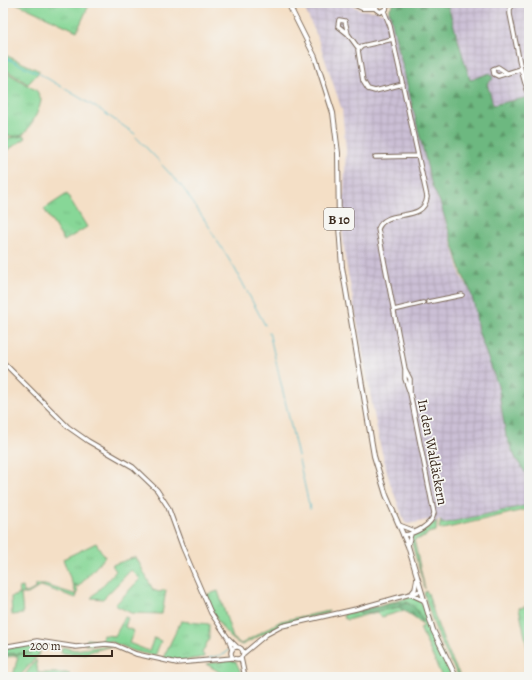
<svg xmlns="http://www.w3.org/2000/svg" width="532" height="680" font-family="Alegreya,serif">
<defs>
<pattern id="industrial-grid" width="8" height="8" patternUnits="userSpaceOnUse"><rect width="8" height="8" fill="#cbbfd5"/><path d="M0 4h8M4 0v8" fill="none" stroke="#afa4b6"/></pattern>
<pattern id="grass-tufts" width="24" height="20" patternUnits="userSpaceOnUse"><rect width="24" height="20" fill="#87d797"/><path d="M3 7l-1-3M5 7V3M7 7l1-3M15 17l-1-3M17 17v-4M19 17l1-3" fill="none" stroke="#75b982"/></pattern>
<pattern id="forest-firs" width="22" height="20" patternUnits="userSpaceOnUse"><rect width="22" height="20" fill="#6db880"/><path d="M5 1l3.5 6h-7zM16 11l3.5 6h-7z" fill="#5b9668"/></pattern>
</defs>
<rect width="100%" height="100%" fill="#f6f6f2"/>
<filter id="ink" filterUnits="userSpaceOnUse"><feTurbulence type="fractalNoise" baseFrequency=".025" numOctaves="2"/><feDisplacementMap in="SourceGraphic" scale="8" xChannelSelector="R" yChannelSelector="G"/><feConvolveMatrix kernelMatrix="1 2 1 2 8 2 1 2 1" color-interpolation-filters="sRGB"/></filter>
<filter id="wash" filterUnits="userSpaceOnUse"><feTurbulence type="fractalNoise" baseFrequency=".012" numOctaves="4" result="noise"/><feDisplacementMap in="SourceGraphic" scale="16" xChannelSelector="R" yChannelSelector="G"/><feGaussianBlur stdDeviation="0.9" result="paint"/><feColorMatrix in="noise" values="0 0 0 0 0 0 0 0 0 0 0 0 0 0 0 0 0 1.4 0 .05"/><feComposite in="paint" operator="in"/></filter>
<g filter="url(#wash)">
<rect width="100%" height="100%" fill="#f4dfc6"/>
<path fill="url(#industrial-grid)" d="M302 3H346L362 10 377 11 381 13 389 11 432 186 440 202 461 276 470 290 478 316 477 324 498 386 506 436 516 459 529 478V505L442 524 441 520 433 523 428 520 409 524 405 523 390 483 379 441 345 257 342 227 346 150 342 110 317 36Z
M447 3H529V97L492 105 487 83 470 81Z"/>
<path fill="url(#grass-tufts)" stroke="#61805a" d="M16 3H90L77 31Z
M3 54 40 71 28 84 3 68Z
M3 70 37 91 41 99C41 108 29 131 22 135 17 138 8 135 3 135Z
M24 136 26 138 3 153V141L9 138Z
M67 194 87 227 64 241 44 209Z
M529 505 528 509 443 529 439 528 441 520 442 524Z
M437 522 436 531 428 533 425 537 414 540 425 589 411 541 412 535 428 528 433 523Z
M96 543 105 557 78 587 75 584 78 592 76 594 63 559Z
M136 557 153 590 159 592 166 590 162 614 131 613 115 605 140 579 131 570 103 599 91 598 116 571 112 565Z
M36 585H45L77 595 76 598 41 586 28 594H21L23 614 12 615 11 597 20 594 19 588 23 587 24 593 29 592 36 588Z
M218 591 233 638 241 644 281 621 329 611 328 613 284 623 242 645C224 637 213 614 206 595Z
M426 591 428 593C436 623 446 650 461 677H459C443 650 432 623 424 593Z
M412 597H416L422 603 434 639 454 677H442L420 628 424 626 421 623 422 621 408 602 360 614 399 607 403 611 382 617 377 612 347 620 343 617 344 614Z
M529 606V656L519 608Z
M125 617 128 618 125 627 134 631 129 643 149 651 154 638 161 641 155 656 134 651 110 641 85 645 87 639 101 641 103 635 115 636Z
M181 621 209 624V639L202 653 205 657 186 660 185 661 163 658Z
M40 643 39 654 19 677H7L13 676 18 656 3 657V655L32 653 3 654V649Z
M104 646H111L82 654 61 653 62 647 75 650Z
M36 660 38 673H69V677H23Z
M229 660 236 662 243 677H228L206 664Z"/>
<path fill="url(#forest-firs)" stroke="#54714f" d="M397 3H447L470 80 490 73 493 79 487 83 493 105 529 97V478L516 459 506 436 498 386 478 331 475 308 470 290 462 274 440 202 432 186 389 10 392 5Z
M398 602C412 602 418 608 422 621L421 623 399 607 360 614 359 611Z"/>
<g fill="none" stroke-linecap="round" stroke-linejoin="round">
<path stroke="#48b5c4" stroke-width="1" d="M3 57 38 73
M40 74 97 108
M99 109 135 134
M136 137 160 162
M162 165 183 188 210 228
M211 231 235 269 265 325
M269 332 298 456
M299 460 310 509
M209 658 225 654 229 649"/>
</g>
</g>
<g filter="url(#ink)">
<g fill="none" stroke-linecap="round" stroke-linejoin="round">
<g stroke="#7c6959" stroke-width="5.5">
<path id="minor" d="M384 11 390 26 427 197C424 224 386 207 378 229L405 369 410 379V393
M348 34 338 26 339 20 345 21 348 34 359 49
M393 39 362 46 358 50 363 81 368 89 375 91 403 84
M521 69 525 83 529 92
M507 73 498 67 493 69 494 74 498 76 521 69 510 14V9L514 3
M526 89 529 96
M375 157 418 156
M428 302 462 295
M394 310 423 303
M3 362 68 427 88 441 133 467 157 490 168 507 183 548 211 613 228 638 232 650
M399 525 412 530
M403 535C415 534 432 525 434 513L410 393 405 379V369
M408 545 411 534
M411 594 415 589 417 578
M412 595 423 600
M228 638 237 647
M231 653a6 6 0 1 1 12 0a6 6 0 1 1-12 0Z
M3 647 37 641 76 647 106 644 115 645 136 654 177 663 233 658
M243 654 267 634 282 626 356 609 421 591
M241 658 245 677"/>
</g>
<g stroke="#7c6959" stroke-width="6">
<path id="major" d="M288 3 315 57 333 113 338 153 339 227 342 267 374 456 386 495 408 546 433 630 456 677
M351 3 362 8H376
M377 3 376 9 380 12 386 9V3
M387 5 393 3"/>
</g>
<use href="#minor" stroke="#fff" stroke-width="3.5"/>
<use href="#major" stroke="#fff" stroke-width="4"/>
</g>
</g>
<g text-anchor="middle" stroke-width="3.5" stroke-linejoin="round" paint-order="stroke">
<rect fill="#f6f6f2" stroke="#73675e" stroke-width="1" x="324" y="208" width="30" height="22" rx="3"/>
<g font-size="13" font-weight="bold" fill="#3b2a1e">
<text x="339" y="224">B 10</text>
</g>
<g font-size="14" fill="#3b2a1e" stroke="#f6f6f2">
<text transform="translate(433 452) rotate(79)" y="5">In den Waldäckern</text>
</g>
</g>
<rect width="532" height="680" fill="none" stroke="#f6f6f2" stroke-width="16"/>
<path d="M24 650v6h88v-6" fill="none" stroke="#3b2a1e" stroke-width="2"/>
<text x="30" y="650" font-size="12" fill="#3b2a1e" stroke="#f6f6f2" stroke-width="3" paint-order="stroke">200 m</text>
</svg>
